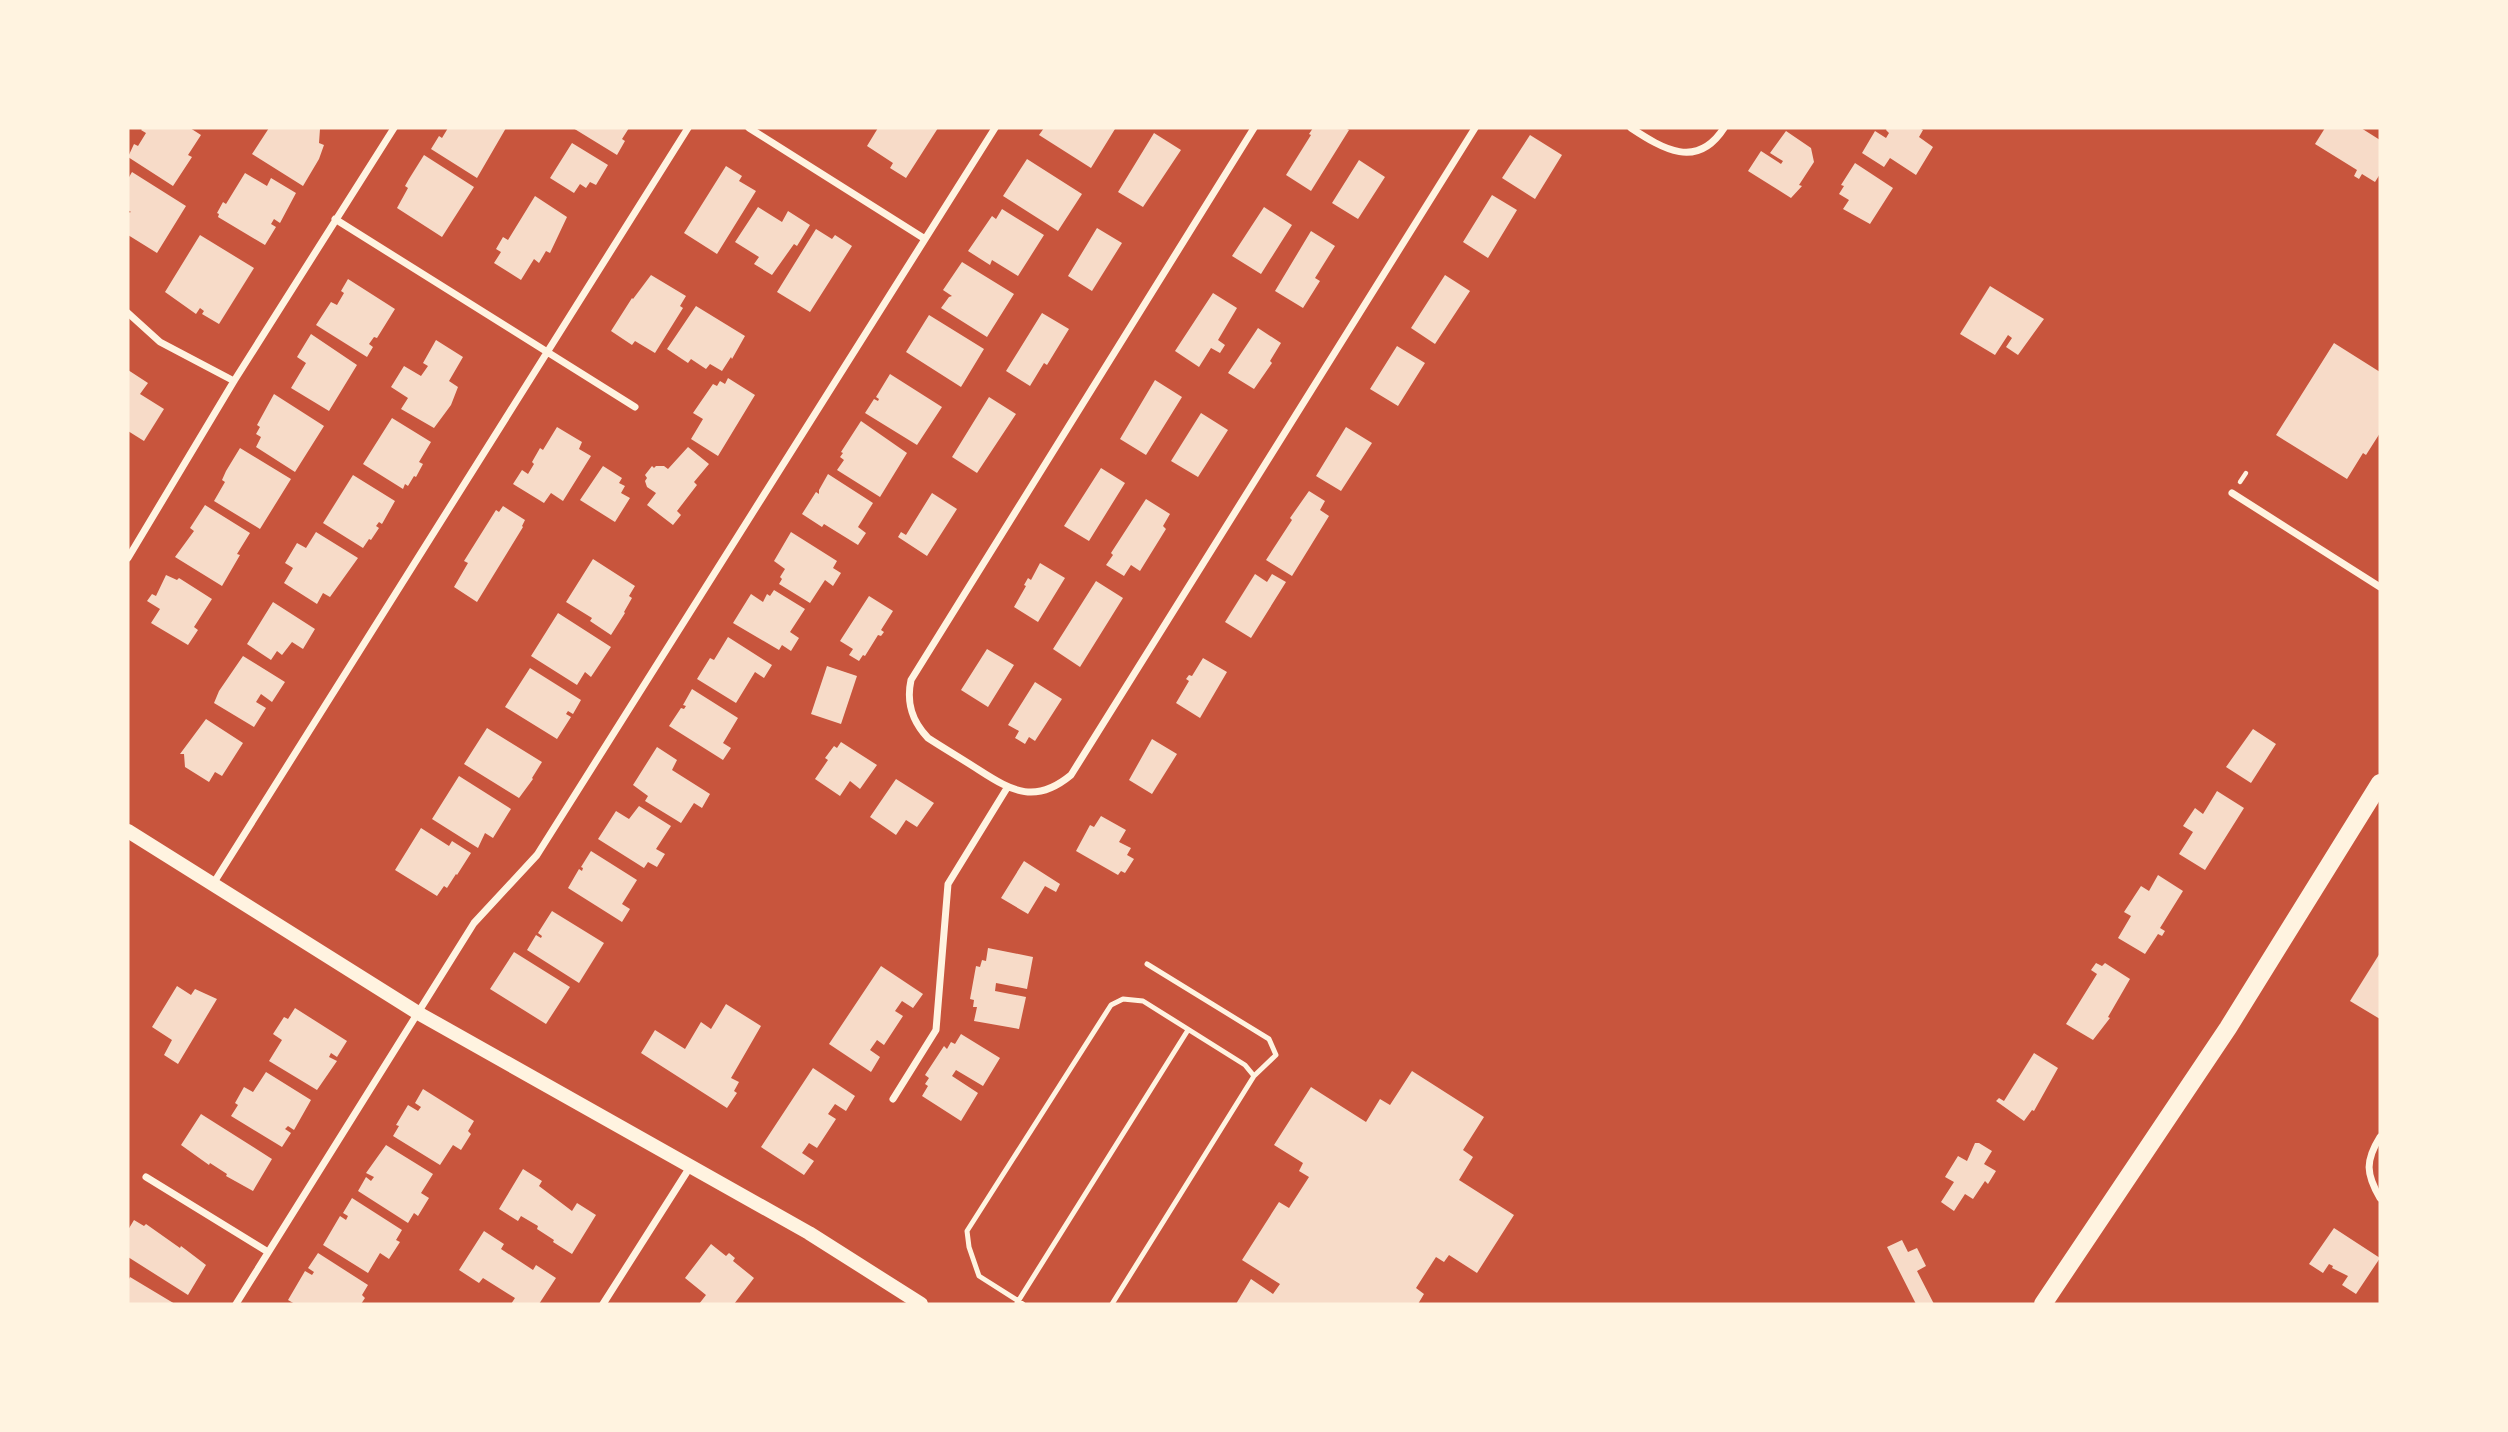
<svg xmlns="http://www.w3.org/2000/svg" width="2508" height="1432" font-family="Quicksand,sans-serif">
<rect width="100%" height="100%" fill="#c8553d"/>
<path fill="#f7dbc8" d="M143 128H190L201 135 188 155 192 157 173 186 128 157 134 144 138 146 146 133 141 130Z
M269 128 320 129 319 143 324 145 319 159 303 186 252 154Z
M448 128H506L477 178 431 149 439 136 442 138Z
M573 128H629L622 139 625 141 617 155Z
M878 128H938L906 178 890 168 893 163 867 146Z
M1044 128H1113L1115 129 1091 168 1039 135Z
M1313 128H1345L1349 130 1311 191 1286 175 1311 135 1309 134Z
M1887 128H1919L1923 130 1919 137 1933 147 1916 175 1890 158 1884 167 1862 153 1875 131 1886 138 1889 133 1886 130Z
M2325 128H2361L2380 140V174L2375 182 2362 174 2359 179 2354 176 2357 170 2315 144Z
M1786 131 1811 148 1814 162 1799 185 1802 186 1791 198 1748 171 1761 151 1781 164 1783 161 1770 153Z
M1154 133 1181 150 1143 207 1118 192Z
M1530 135 1562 155 1535 199 1502 178Z
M572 143 608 165 596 185 590 182 586 188 580 184 574 193 550 178Z
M424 155 474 187 442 237 397 208 408 188 405 186 409 179Z
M1027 159 1082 194 1058 231 1003 196Z
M1359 160 1385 177 1358 219 1332 203Z
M1855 163 1893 188 1870 224 1843 209 1849 200 1839 194 1844 186 1841 185Z
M726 166 742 176 739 181 756 191 717 254 684 233Z
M132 172 186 206 157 253 128 235V213L131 212 128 210V179Z
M245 173 267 186 271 178 296 193 280 223 274 219 271 224 276 227 265 245 218 217 219 214 217 213 223 202 226 204Z
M1492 195 1517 210 1488 258 1463 242Z
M535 196 567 217 550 253 546 251 539 263 534 259 521 280 494 263 501 252 496 249 503 237 508 240Z
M758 207 782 222 788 211 810 225 797 246 794 244 772 275 754 264 759 257 735 242Z
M1264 207 1292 225 1261 274 1232 256Z
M1002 209 1044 235 1018 276 992 260 990 265 968 251 992 216 996 219Z
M1097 228 1122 243 1092 291 1068 276Z
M816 229 832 239 835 235 852 246 810 312 777 292Z
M1311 231 1335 246 1315 278 1320 281 1303 308 1275 291Z
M200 235 254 268 219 324 202 314 204 311 200 308 196 314 165 292Z
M962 262 1014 294 987 337 941 308 949 297 952 296 943 290Z
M651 275 686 296 680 306 683 308 655 353 635 341 632 345 611 331 632 298 633 299Z
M1445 275 1470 291 1435 344 1411 328Z
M348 279 395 309 377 338 374 337 369 344 373 347 367 357 316 325 331 302 337 305 344 293 341 291Z
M1990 286 2044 319 2018 355 2006 347 2012 338 2008 335 1995 355 1960 334Z
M1213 293 1237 308 1218 340 1225 345 1220 353 1211 348 1199 367 1175 351Z
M696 306 745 336 732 359 731 357 722 371 710 364 706 369 691 359 688 363 667 349Z
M1042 313 1069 329 1047 365 1044 363 1030 386 1006 371Z
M929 315 984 349 961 387 906 352Z
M1258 328 1281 343 1270 361 1272 363 1254 389 1228 373Z
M311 334 357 365 329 411 291 388 306 363 297 357Z
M436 340 463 357 449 381 458 387 451 405 434 428 401 409 408 398 391 387 404 366 421 376 428 366 423 363Z
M2334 343 2380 372V433L2366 455 2363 453 2347 479 2276 435Z
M1397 346 1425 363 1398 406 1370 389Z
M128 370 148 383 140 394 164 409 144 441 128 431Z
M890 374 942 407 917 445 865 413 874 399 878 401 879 399 876 397Z
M728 378 755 395 718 456 691 439 703 419 693 413 713 384 717 386 720 381 725 384Z
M1155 380 1182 397 1146 455 1120 439Z
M274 394 324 426 295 472 256 447 261 437 256 434 260 427 257 425Z
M989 397 1016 414 977 473 952 457Z
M1201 413 1228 430 1198 477 1171 461Z
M392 418 431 442 419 462 423 464 416 477 414 476 408 486 405 484 403 489 363 464Z
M861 421 907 453 880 497 837 470 844 460 840 457 843 453 841 452Z
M557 427 582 442 579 449 591 456 563 501 551 493 544 503 513 484 522 470 528 474 534 464 532 462 540 448 543 450Z
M1346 427 1372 443 1341 491 1316 476Z
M688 447 709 464 694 482 697 485 677 511 681 515 673 525 647 505 656 493 647 487 645 481 647 478 645 475 652 466 654 468 656 466H664L668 469Z
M240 448 291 479 260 529 214 501 225 482 222 480 226 471Z
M603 466 622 478 619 483 625 486 621 493 630 498 615 522 580 500Z
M1101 468 1125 483 1089 541 1064 526Z
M828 474 873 503 858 527 866 533 858 545 824 524 822 527 802 514 816 492 819 494V490Z
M353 475 395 501 382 524 379 522 376 526 379 528 371 540 369 539 363 548 323 523Z
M1309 491 1325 501 1320 510 1329 516 1292 576 1266 560 1292 520 1290 518Z
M932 493 957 509 927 556 898 537 901 532 906 535Z
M1146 499 1170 514 1163 526 1166 529 1140 571 1131 565 1124 576 1106 565 1113 555 1111 553Z
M205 505 250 533 237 554 240 555 222 586 175 557 194 531 190 528Z
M503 506 525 520 522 526 523 527 477 602 454 587 468 563 464 561 496 510 499 512Z
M316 532 358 558 330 597 323 593 317 604 284 583 293 568 285 563 297 543 306 548Z
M791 532 837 561 833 568 841 573 833 586 825 580 810 603 779 584 782 579 780 577 785 569 774 561Z
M593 559 635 586 629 596 632 598 624 612 625 613 611 635 590 621 592 618 566 602Z
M1040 563 1065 578 1038 622 1014 607 1026 586 1024 585 1028 578 1031 580Z
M1255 574 1267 582 1272 574 1286 582 1251 638 1225 622Z
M166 575 177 580 179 578 212 599 194 627 198 630 188 645 151 623 160 609 147 601 152 594 156 596Z
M1096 581 1123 598 1080 667 1053 649Z
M774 590 805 609 790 632 799 638 791 651 782 645 779 650 733 623 751 594 763 602 767 594 770 596Z
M869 596 893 611 881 630 884 632 881 636 878 635 865 656 863 655 859 661 849 655 853 649 840 641Z
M273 602 315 629 303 649 292 642 282 655 277 651 271 660 247 644Z
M558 613 611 647 591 677 585 672 577 685 531 656Z
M728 637 772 665 764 678 755 672 736 703 697 679 710 658 714 660Z
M987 649 1014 665 988 707 961 690Z
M243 656 285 682 272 702 261 694 256 702 266 708 254 727 214 703 219 691Z
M1203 658 1227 672 1200 718 1176 703 1189 681 1186 679 1189 675 1192 676Z
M827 666 857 676 841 724 811 714Z
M530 668 581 700 573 714 568 711 566 714 571 717 557 739 505 707Z
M1035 682 1062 699 1035 741 1029 737 1025 744 1015 738 1019 731 1008 725Z
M692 689 738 718 723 743 731 748 723 760 669 726 681 708 684 709 686 706 683 705Z
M206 719 243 743 222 776 215 772 209 782 185 767 184 754H180Z
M487 728 542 762 532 778 533 779 519 798 464 764Z
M2253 729 2276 744 2251 783 2226 767Z
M1152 739 1177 754 1152 794 1129 780Z
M841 742 877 765 860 789 850 781 840 796 815 779 828 760 825 758 834 746 837 748Z
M657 747 677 760 672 770 710 794 702 808 694 803 681 823 645 801 648 796 633 785Z
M459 776 511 809 493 838 485 833 478 848 432 819Z
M896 779 934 803 917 827 906 820 896 835 870 817Z
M2217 791 2244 808 2205 870 2179 854 2193 832 2183 826 2195 808 2203 814Z
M639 806 671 826 656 849 665 854 657 867 648 862 644 868 598 839 616 811 629 819Z
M1101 816 1126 830 1119 842 1131 848 1127 855 1134 859 1125 873 1121 871 1118 875 1076 851 1090 825 1094 827Z
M421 828 449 846 452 841 471 853 457 875 456 874 447 888 444 886 437 896 395 870Z
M591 851 637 880 622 904 630 909 622 922 568 888 579 869 582 871 583 868 581 867Z
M1024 861 1060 884 1056 892 1045 886 1028 914 1001 898Z
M2158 875 2183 891 2160 928 2165 931 2162 936 2158 934 2145 954 2118 938 2131 916 2124 912 2141 886 2149 891Z
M552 911 604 943 579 983 527 950 536 935 541 938 542 936 538 933Z
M988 948 1033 957 1027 989 996 983 995 991 1026 997 1019 1029 974 1021 977 1007H973L974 1000 970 999 976 966 980 967 982 960 986 961Z
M514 952 570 987 546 1024 490 989Z
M2380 953V1019L2350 1001Z
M2096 963 2102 966 2105 963 2130 979 2108 1017 2110 1018 2093 1040 2066 1024 2097 974 2091 970Z
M881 966 923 994 913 1008 902 1001 895 1011 903 1016 884 1045 877 1040 870 1050 880 1057 871 1072 829 1044Z
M177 986 191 995 195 989 217 999 178 1064 164 1055 172 1040 152 1027Z
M726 1004 761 1026 731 1078 739 1082 734 1091 737 1093 727 1108 641 1053 655 1030 685 1049 701 1022 711 1029Z
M295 1008 347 1041 337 1057 331 1053 329 1057 337 1061 317 1090 269 1061 282 1040 273 1034 284 1017 288 1019Z
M961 1034 1000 1058 983 1086 956 1070 952 1076 978 1093 961 1121 922 1096 928 1086 925 1084 929 1078 925 1075 944 1046 947 1049 951 1042 955 1044Z
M2034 1053 2058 1068 2034 1111 2032 1110 2024 1121 1996 1101 1999 1098 2004 1101Z
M813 1068 855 1096 846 1111 835 1104 828 1114 836 1119 817 1148 809 1143 802 1153 814 1161 804 1175 761 1147Z
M1412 1071 1484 1117 1463 1150 1473 1157 1459 1180 1514 1215 1477 1273 1449 1255 1444 1262 1436 1257 1416 1288 1424 1294 1418 1304H1236L1251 1279 1273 1294 1280 1284 1242 1260 1279 1202 1289 1208 1309 1177 1299 1171 1303 1163 1274 1145 1311 1087 1366 1122 1380 1099 1390 1105Z
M266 1072 311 1100 294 1130 288 1126 285 1129 291 1133 282 1147 231 1116 238 1105 235 1103 244 1087 253 1092Z
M423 1089 474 1121 468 1131 471 1134 461 1150 453 1145 440 1165 393 1136 399 1126 396 1125 408 1105 418 1111 421 1107 415 1103Z
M201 1114 272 1159 253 1191 226 1176 227 1174 210 1163 209 1165 181 1145Z
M1975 1143H1979L1992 1151 1984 1164 1996 1171 1988 1184 1985 1181 1973 1199 1965 1194 1954 1211 1941 1202 1954 1182 1945 1177 1958 1156 1967 1161Z
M386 1145 433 1174 421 1193 429 1198 418 1216 414 1213 408 1223 358 1191 366 1177 371 1181 374 1177 366 1173Z
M523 1169 542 1181 539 1186 572 1211 577 1203 596 1215 572 1254 553 1242 554 1240 537 1229 538 1226 521 1216 518 1221 499 1209Z
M352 1198 402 1230 396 1240 400 1242 389 1259 380 1253 368 1273 323 1245 340 1216 346 1220 348 1216 343 1213Z
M134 1220 144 1226 146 1224 180 1248 181 1246 206 1265 188 1295 128 1257V1230Z
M2334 1228 2380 1258 2356 1294 2342 1285 2348 1276 2332 1268 2333 1266 2329 1264 2323 1273 2309 1264Z
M484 1231 504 1244 501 1249 533 1270 536 1265 556 1278 539 1304H511L515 1298 483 1278 479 1283 459 1270Z
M1902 1240 1908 1252 1917 1248 1926 1266 1917 1271 1934 1304H1916L1887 1247Z
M711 1244 726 1256 729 1253 735 1258 733 1261 754 1278 734 1304H699L706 1295 685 1278Z
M318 1253 368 1285 362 1295 365 1298 361 1304H295L288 1300 305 1271 312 1275 314 1272 308 1268Z
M130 1277 175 1304H128V1281Z"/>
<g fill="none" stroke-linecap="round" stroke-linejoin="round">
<path stroke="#fff3e0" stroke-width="4.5" d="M2240 482 2246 473"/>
<path stroke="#fff3e0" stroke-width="5" d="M1017 1303 1188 1030
M1023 1304 979 1276 969 1247 967 1231 1111 1005 1123 999 1143 1001 1245 1065 1254 1076
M1112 1304 1254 1076 1276 1055 1269 1039 1147 964"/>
<path stroke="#fff3e0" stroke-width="7" d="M749 128 925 239
M1254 128 911 680C906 703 912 721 928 738 945 749 962 759 979 770 1013 792 1036 804 1071 775L1475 128
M1631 128C1663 149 1697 170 1724 128
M335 219 635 407
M128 313 160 342 234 381
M2232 493 2380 587
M128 558 234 381 394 128
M213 884 688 128
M893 1099 936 1030 948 884 1007 788
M2380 1137C2365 1161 2366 1174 2380 1198
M146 1177 268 1252
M236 1304 474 923 537 855 995 128
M603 1304 690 1167"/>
<path stroke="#fff3e0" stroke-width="14" d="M128 831 418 1013 809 1233 921 1304"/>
<path stroke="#fff3e0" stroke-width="18" d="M2043 1304 2228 1028 2380 783"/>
</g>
<rect width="2508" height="1432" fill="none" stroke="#fff3e0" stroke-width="259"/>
</svg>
